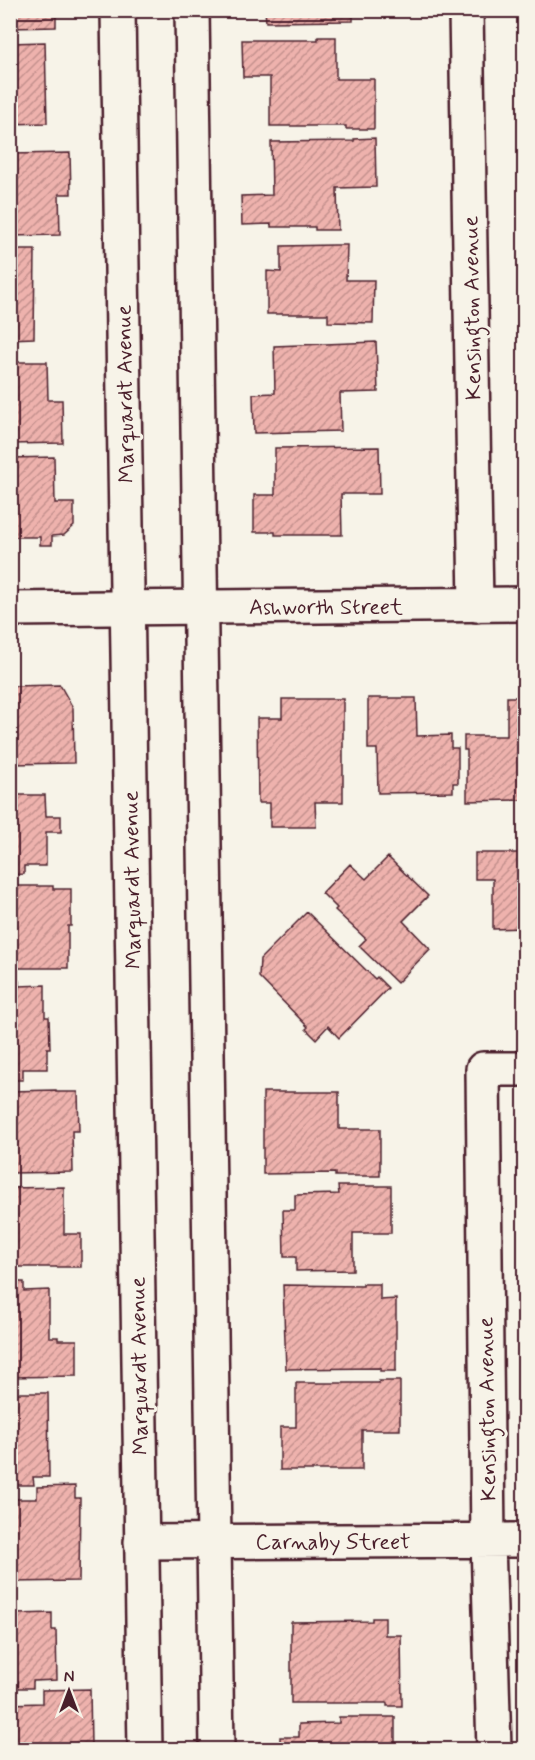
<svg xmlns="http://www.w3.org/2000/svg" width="535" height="1760" font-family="Mynerve,sans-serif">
<defs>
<pattern id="building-hatch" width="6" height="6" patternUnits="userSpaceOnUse" patternTransform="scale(1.5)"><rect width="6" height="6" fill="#eeb2ad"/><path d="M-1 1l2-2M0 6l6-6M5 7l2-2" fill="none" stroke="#c3908d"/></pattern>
</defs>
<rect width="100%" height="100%" fill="#f7f3e8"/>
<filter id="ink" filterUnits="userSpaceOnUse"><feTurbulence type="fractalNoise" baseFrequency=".0167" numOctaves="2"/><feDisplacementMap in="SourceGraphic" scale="12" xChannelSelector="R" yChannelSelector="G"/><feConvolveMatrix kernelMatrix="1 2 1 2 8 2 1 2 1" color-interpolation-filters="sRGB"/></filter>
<g filter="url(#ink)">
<path fill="url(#building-hatch)" stroke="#4a1f2b" stroke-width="1.5" d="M10 10H56V27L10 28Z
M265 10H353V21L266 22Z
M318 37H336V79H374V129H346V126H270V77H243L242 40H318Z
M45 42 47 123 10 124V43Z
M375 138 376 187 337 188 338 230H315V227H271V224L242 225 241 196 272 195 271 142 354 141V139Z
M70 153 71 194H59L60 235 10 236V154Z
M335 245H347L346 280H374L373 323 328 322V314H267V271L281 272V246Z
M10 250H35L34 338 10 339Z
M376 342 378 392 340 393 341 431 254 433 253 394 275 393 274 346Z
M10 362H47L48 400H62L63 443 10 444Z
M379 447 380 494H341L342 535H275V532H254V495H275V448Z
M54 457 55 503H74V526L64 535 52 536V545H40V537H10V458Z
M60 685 73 708 74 763 10 764V686Z
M507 697H524V800L467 801V750H464V736H507Z
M368 698H416L417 736 451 735V748H458V783H453V792L378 793 377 749H368Z
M282 699H343V802H315L316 827H270V803H258L257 718H282Z
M10 795H45L46 816H61V832H46V866H24V874L10 875Z
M475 853H524V928L493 929V879H475Z
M388 857 428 896 403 921 430 949 397 983 359 946 366 939 335 910 337 908 322 893 350 864 366 879Z
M10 886H53V889H71V926H68V968H10Z
M307 912 375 979 377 977 388 988 339 1038 328 1026 316 1039 306 1029 308 1027 259 977 260 959Z
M19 981V986L45 985V1017H49L50 1048H47V1069H23V1080H10V982Z
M56 1090V1092H78L79 1131H72L73 1172 10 1173V1091Z
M263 1092H339V1129H380V1176H335V1173L263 1174Z
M338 1186H391V1233H353V1270L296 1271V1257H284L283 1210H295V1195L339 1194Z
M64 1187V1234H81V1267H10V1188Z
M10 1282H24V1291L49 1290V1337H58V1340H77V1376L10 1377Z
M363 1284H380V1300L396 1299V1371H380V1368L286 1369 283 1285 363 1286Z
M379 1381H400V1430H362V1470H280V1427H296V1383H379Z
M14 1391V1393H48L49 1477H33L34 1485H11L10 1392Z
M75 1486V1498H80L79 1581 10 1582V1499H37V1487Z
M10 1596H16L17 1614 52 1613V1630H56L57 1680 33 1681V1688H18V1681H10Z
M372 1618H385V1635H401L402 1706H387V1703H291V1622L372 1621Z
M90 1689 91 1746 81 1747 82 1750H10V1704L42 1703V1690Z
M339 1717H395V1750H280V1737H299V1724L339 1723Z"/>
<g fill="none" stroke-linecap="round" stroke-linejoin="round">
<g stroke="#4a1f2b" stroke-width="38">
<path id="minor" d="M466 10 476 605
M10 609 524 604
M141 1542 524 1540
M494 1750 488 1541 483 1069H524"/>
</g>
<g stroke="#4a1f2b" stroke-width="38">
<path id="secondary" d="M118 10 145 1750
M192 10 217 1750"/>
</g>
<use href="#minor" stroke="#f7f3e8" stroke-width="33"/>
<use href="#secondary" stroke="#f7f3e8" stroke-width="33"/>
</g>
</g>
<g text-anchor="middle" stroke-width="6" stroke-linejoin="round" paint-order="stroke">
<g font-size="22" fill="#4a1f2b" stroke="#f7f3e8">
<text transform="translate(471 308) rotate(-91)" y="8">Kensington Avenue</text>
<text transform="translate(124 394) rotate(-91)" y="8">Marquardt Avenue</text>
<text x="326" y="614">Ashworth Street</text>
<text transform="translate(131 880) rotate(-91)" y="8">Marquardt Avenue</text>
<text transform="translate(138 1366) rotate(-91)" y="8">Marquardt Avenue</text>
<text transform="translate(486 1409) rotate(-91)" y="8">Kensington Avenue</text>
<text x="333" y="1549">Carnaby Street</text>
</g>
</g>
<rect width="535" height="1760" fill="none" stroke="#f7f3e8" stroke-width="36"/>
<rect x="18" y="18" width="499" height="1724" fill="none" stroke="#4a1f2b" stroke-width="2" filter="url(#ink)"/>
<g transform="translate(69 1691)" stroke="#f7f3e8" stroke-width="4.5" paint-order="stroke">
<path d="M0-4.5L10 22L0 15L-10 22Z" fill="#4a1f2b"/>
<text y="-9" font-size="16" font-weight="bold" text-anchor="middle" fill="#4a1f2b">N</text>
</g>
</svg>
